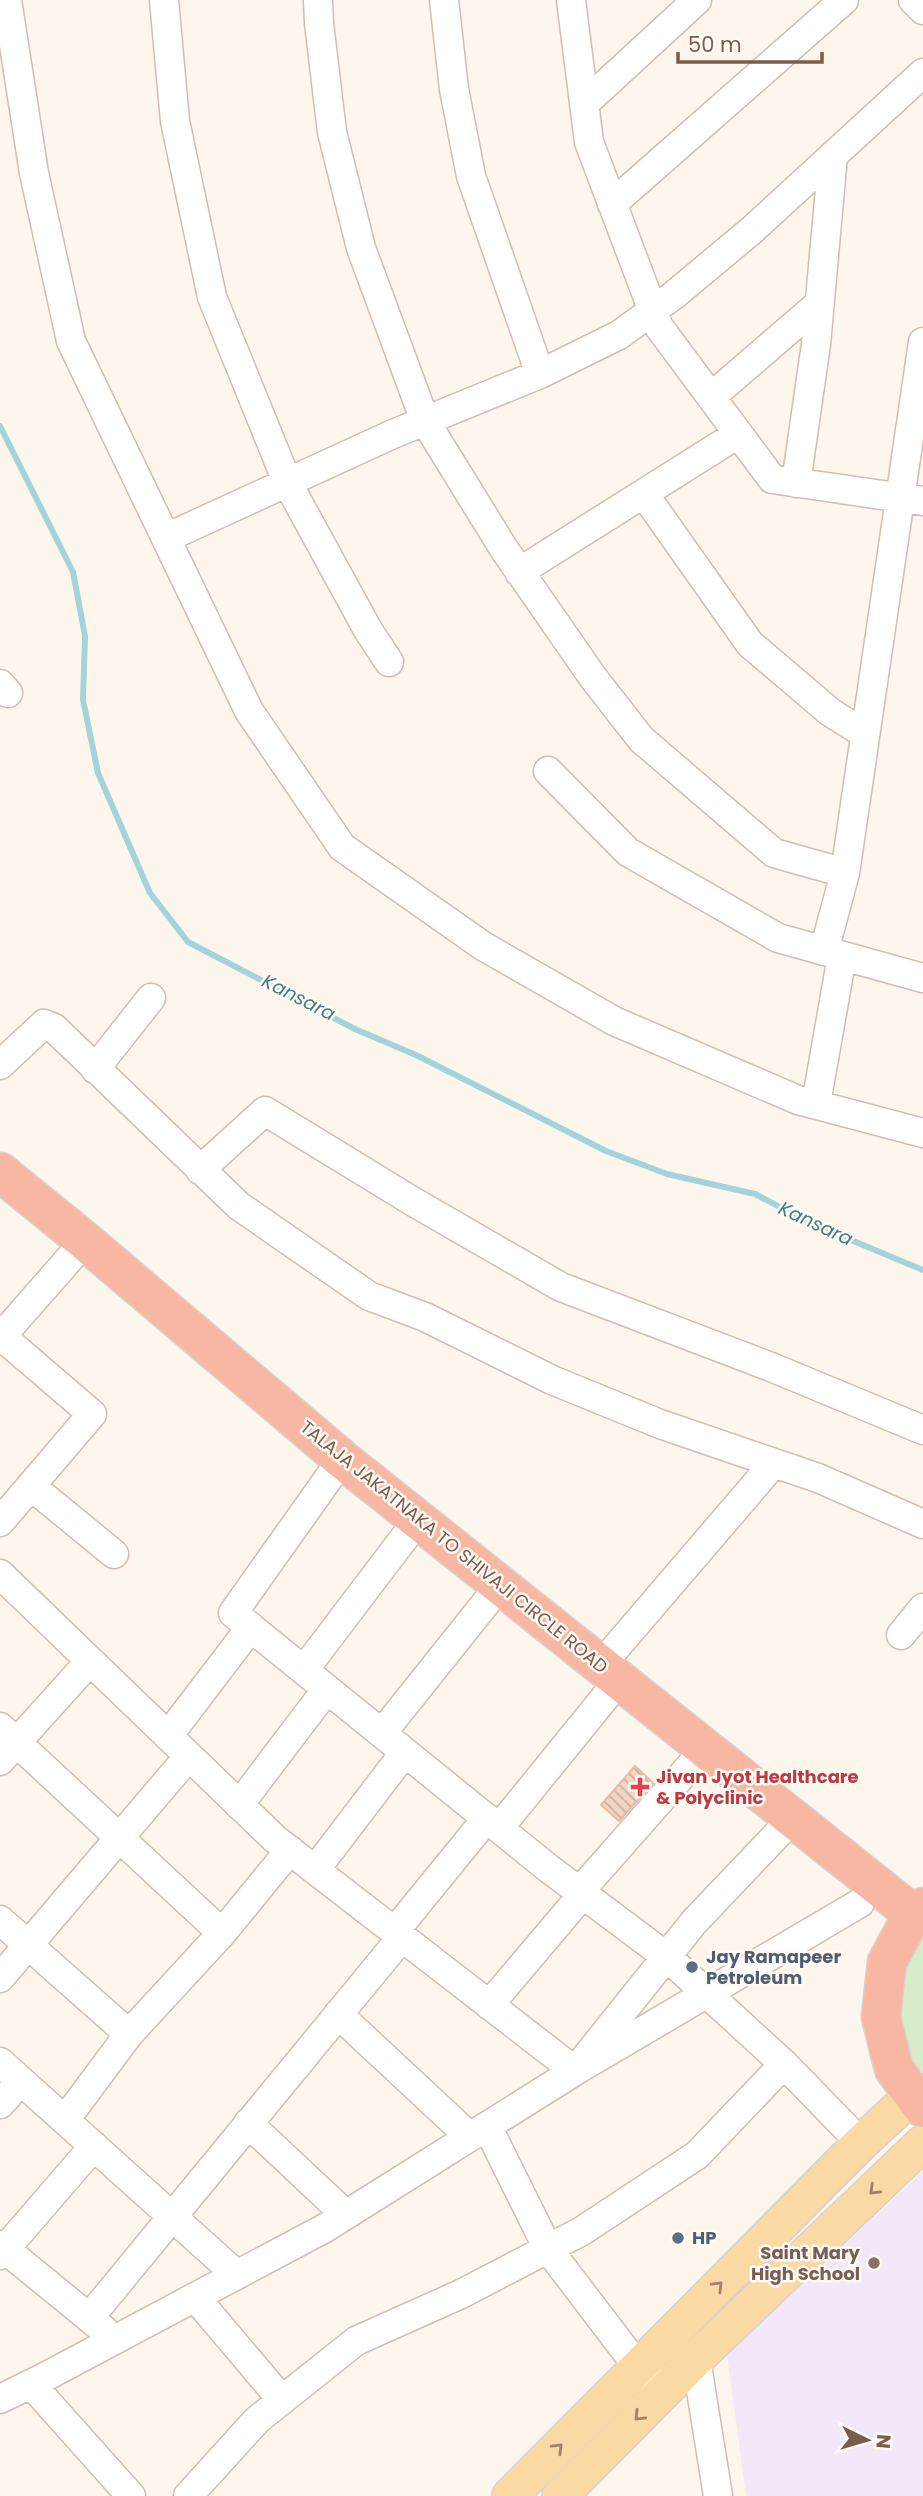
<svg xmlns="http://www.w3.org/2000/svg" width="923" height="2496" font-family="Poppins,sans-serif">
<defs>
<pattern id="building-back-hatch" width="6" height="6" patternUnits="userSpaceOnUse" patternTransform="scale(1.75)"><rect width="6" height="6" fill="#f3d5c3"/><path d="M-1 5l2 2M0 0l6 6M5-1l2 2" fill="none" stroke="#cab0a1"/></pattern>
</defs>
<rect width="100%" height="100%" fill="#fdf6ec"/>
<path fill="#f3e8fa" d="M923 2171V2496H746L727 2355Z"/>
<path fill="#d8ecc9" d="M923 1921V2086L901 2055 899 1960Z"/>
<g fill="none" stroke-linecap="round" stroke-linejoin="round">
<path stroke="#a5d3da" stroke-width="6" d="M0 426 73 572 85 636 83 700 98 773 150 893 188 942 355 1029 416 1055 606 1151 667 1174 755 1194 810 1223 923 1270"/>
</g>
<path fill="url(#building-back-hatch)" stroke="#e6bba3" stroke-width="2" d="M635 1766 653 1783 619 1821 601 1805Z"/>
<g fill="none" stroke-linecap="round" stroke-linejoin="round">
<g stroke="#d1beb0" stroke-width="31">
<path id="minor" d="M7 0 34 173 71 341 249 711 342 847 483 946 614 1021 798 1100 923 1133
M164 0 175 121 212 297 288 484 368 630 389 662
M318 0 319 23 332 132 361 248 425 421 504 549 592 676 641 739 774 853 845 873
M444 0 454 89 471 176 540 374
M571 0 589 142 659 327 772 479 923 501
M913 0 923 10
M584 104 697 0
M612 204 844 0
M711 397 820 303
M796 483 816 344 833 156
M644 494 750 644 830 712 865 734
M166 538 393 434 540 374 619 335 674 295 752 230 923 73
M519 572 738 434
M0 684 8 693
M548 771 628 852 778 938 923 978
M824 951 845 873 923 342
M0 1065 44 1024 54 1028 239 1206 369 1296 425 1317 552 1380 660 1424 818 1478 923 1524
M95 1069 151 998
M816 1104 842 956
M200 1170 265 1111 412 1201 561 1287 771 1367 923 1430
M0 1335 92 1414 0 1522
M0 1338 85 1241
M31 1486 114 1554
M0 1574 275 1839 575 2071 860 1903
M901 1635 923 1608
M601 1665 774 1463
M304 1670 408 1533
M0 1727 222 1933 129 2034 65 2120
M382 1733 489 1599
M168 1736 251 1627
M0 1761 90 1661
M239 1805 327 1689
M499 1828 607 1695
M315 1870 405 1752
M580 1891 692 1764
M0 1920 129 2034
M395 1931 487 1818
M222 1933 290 1850
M0 1978 189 1756
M489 2005 583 1894
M338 2014 470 2137
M0 2062 237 2275
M784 2064 861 2143
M0 2104 21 2081
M248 2123 346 2215
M487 2126 548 2249 638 2367 652 2380
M0 2245 104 2330
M0 2255 94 2146
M195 2297 282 2400
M89 2318 402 1937
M696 2359 718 2496
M31 2384 131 2496
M0 2399 43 2378 325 2228 575 2071 694 1922 793 1818
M188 2496 257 2420 356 2341 461 2294 582 2231 697 2155 784 2064 667 1957 548 1868 233 1613 333 1472"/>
</g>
<g stroke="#dad1cd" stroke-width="38">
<path id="major" d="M510 2496 861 2143 913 2095
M560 2496 696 2359 923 2143"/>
</g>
<g stroke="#dad1cd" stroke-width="41">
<path id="highway" d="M0 1172 85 1241 343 1460 913 1914
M923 1907 913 1914 887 1962 881 2017 894 2069 923 2108"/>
</g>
<use href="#minor" stroke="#fff" stroke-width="28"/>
<use href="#major" stroke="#fbd9a5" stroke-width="35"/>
<use href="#highway" stroke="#f7b7a3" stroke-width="38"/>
</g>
<defs><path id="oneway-chevron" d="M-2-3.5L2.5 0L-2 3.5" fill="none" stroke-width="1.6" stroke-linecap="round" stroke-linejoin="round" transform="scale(1.75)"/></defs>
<g stroke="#a18267">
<use href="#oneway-chevron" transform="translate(874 2190) rotate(136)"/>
<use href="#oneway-chevron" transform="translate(718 2286) rotate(-45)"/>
<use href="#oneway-chevron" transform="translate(639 2416) rotate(135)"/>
<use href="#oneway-chevron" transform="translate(558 2448) rotate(-45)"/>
</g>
<path fill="#e0444e" stroke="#fffaf3" stroke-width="2.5" d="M636.5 1776.5h7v7h7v7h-7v7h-7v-7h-7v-7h7z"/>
<g fill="#5c6f8a" stroke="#fffaf3" stroke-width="2.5">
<circle cx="692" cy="1967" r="7"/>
<circle cx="678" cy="2238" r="7"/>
</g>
<circle fill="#8d6e63" stroke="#fffaf3" stroke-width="2.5" cx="874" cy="2263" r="7"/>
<g text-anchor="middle" stroke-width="5" stroke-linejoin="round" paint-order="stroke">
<g font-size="18" fill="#7a5c4d" stroke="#fffaf3">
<text transform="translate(454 1547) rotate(39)" y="6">TALAJA JAKATNAKA TO SHIVAJI CIRCLE ROAD</text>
</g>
<g font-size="18" font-weight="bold" fill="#be3a42" stroke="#fffaf3" text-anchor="start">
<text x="656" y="1783">Jivan Jyot Healthcare<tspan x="656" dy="21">&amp; Polyclinic</tspan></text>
</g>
<g font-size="18" font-weight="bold" fill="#4e5e75" stroke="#fffaf3" text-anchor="start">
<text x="706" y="1963">Jay Ramapeer<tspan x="706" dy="21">Petroleum</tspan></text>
<text x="692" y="2244">HP</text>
</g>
<g font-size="18" font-weight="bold" fill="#785e54" stroke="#fffaf3" text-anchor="end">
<text x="860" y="2259">Saint Mary<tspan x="860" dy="21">High School</tspan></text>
</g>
<g font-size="19" font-style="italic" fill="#437c86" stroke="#fffaf3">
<text transform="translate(299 997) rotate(27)" y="7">Kansara</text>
<text transform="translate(816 1223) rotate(25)" y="7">Kansara</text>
</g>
</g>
<g transform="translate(867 2440) rotate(95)" stroke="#fffaf3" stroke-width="5" paint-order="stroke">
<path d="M0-5L12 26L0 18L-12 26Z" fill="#7a5c4d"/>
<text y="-10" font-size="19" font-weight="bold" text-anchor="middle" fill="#7a5c4d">N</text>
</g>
<path d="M678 52v10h144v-10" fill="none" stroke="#7a5c4d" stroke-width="3.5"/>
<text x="688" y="52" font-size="21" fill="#7a5c4d" stroke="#fffaf3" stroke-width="5" paint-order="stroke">50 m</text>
</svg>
